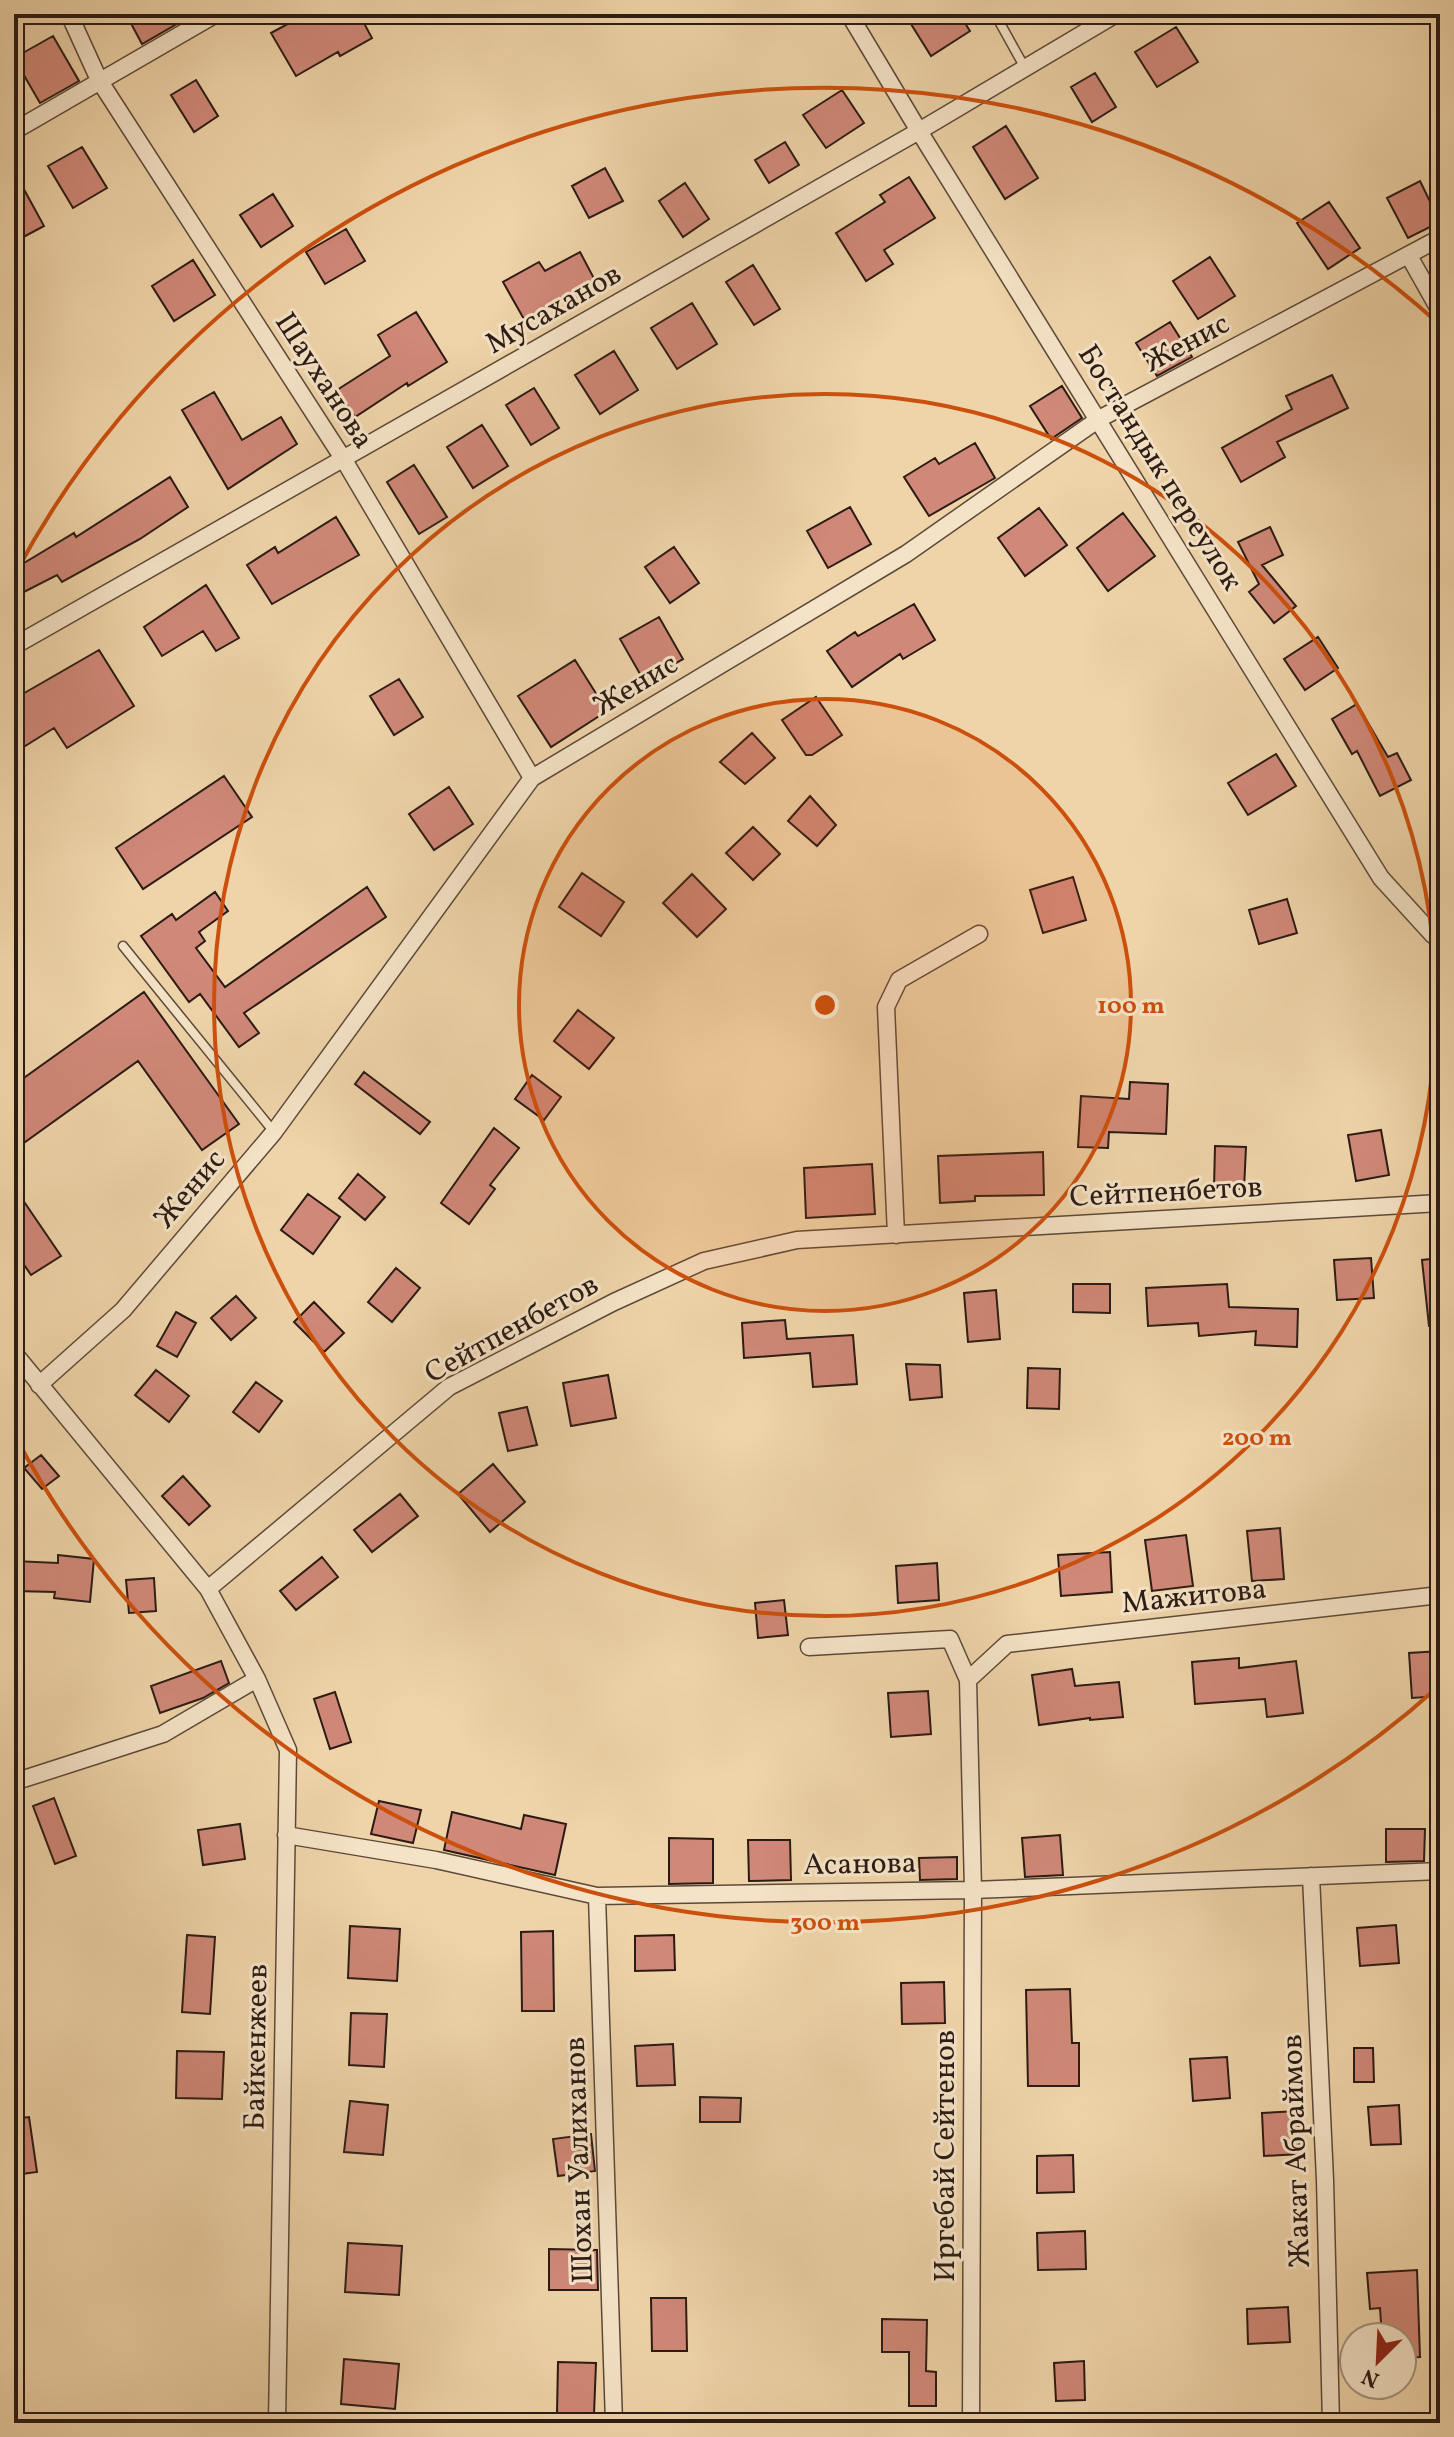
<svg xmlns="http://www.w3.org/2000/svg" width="1454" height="2437" font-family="Vollkorn,serif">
<rect width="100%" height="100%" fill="#efd4a9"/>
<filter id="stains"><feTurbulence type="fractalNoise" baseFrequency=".0025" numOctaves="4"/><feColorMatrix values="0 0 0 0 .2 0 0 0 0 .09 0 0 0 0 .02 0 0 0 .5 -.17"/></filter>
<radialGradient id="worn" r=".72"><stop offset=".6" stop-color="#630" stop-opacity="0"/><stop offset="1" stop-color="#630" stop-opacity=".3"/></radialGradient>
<path fill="#d08878" stroke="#2b1b14" stroke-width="2" d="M126 14H194L142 44Z
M306 14H359L372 38 340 56 338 52 296 76 271 33Z
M927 14H959L970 31 931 56 911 24Z
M1176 27 1198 62 1157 87 1135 52Z
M53 36 79 81 40 103 14 58Z
M1095 73 1116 107 1092 122 1071 87Z
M196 80 218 116 194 132 171 95Z
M842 90 864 123 826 148 803 115Z
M1006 126 1038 178 1005 199 973 147Z
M785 142 799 165 769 183 755 160Z
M82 147 107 188 73 208 48 166Z
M605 168 623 201 589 218 572 186Z
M14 171 44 226 14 242Z
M909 177 935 218 884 250 893 264 866 281 836 233 885 202 880 195Z
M1420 181 1440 222 1408 238 1387 198Z
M685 183 709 219 683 237 659 201Z
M273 194 293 226 261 247 240 215Z
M1329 202 1360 248 1328 269 1297 223Z
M346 229 365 261 325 284 306 252Z
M580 252 598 286 573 300 570 295 525 321 503 282 539 262 545 271Z
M1210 257 1235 296 1198 319 1173 281Z
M193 260 215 295 174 321 152 286Z
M753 265 780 309 754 325 726 282Z
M692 303 717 344 677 369 651 328Z
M416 312 447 362 408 386 407 383 355 417 337 390 390 356 378 335Z
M1170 322 1192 357 1157 376 1136 343Z
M614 351 638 390 600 414 575 375Z
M1332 375 1348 408 1277 442 1285 457 1241 482 1222 448 1292 409 1286 396Z
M1062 386 1082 418 1051 439 1030 406Z
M534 388 559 428 531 445 506 405Z
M214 392 242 440 281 417 297 444 228 489 182 410Z
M482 425 508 466 473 488 447 447Z
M975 443 995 478 929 516 904 477 935 458 939 464Z
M414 465 447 517 419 534 387 482Z
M170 477 188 507 140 539 62 582 57 575 14 597V569L74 533 76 537Z
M850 507 871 544 828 568 807 531Z
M1039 508 1067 545 1025 576 998 538Z
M1123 513 1155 556 1108 591 1077 548Z
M336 517 359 555 272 604 247 565 275 547 278 553Z
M1270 527 1283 555 1262 565 1296 606 1274 623 1249 592 1259 584 1238 542Z
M674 547 699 583 670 603 645 567Z
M206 585 239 638 216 651 203 631 162 656 144 627Z
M914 604 935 640 903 659 900 654 852 687 827 651 855 632 858 636Z
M659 617 683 659 644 681 620 639Z
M1318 637 1338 668 1305 690 1284 659Z
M99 650 134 706 67 748 54 728 14 753V699Z
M575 660 607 711 551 747 518 696Z
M399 679 423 717 394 735 370 696Z
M816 697 842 735 812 755H806L782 720Z
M1357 704 1388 757 1397 753 1411 780 1380 796 1357 751 1352 754 1332 719Z
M752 733 775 758 745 784 720 762Z
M1276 754 1296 786 1248 815 1228 783Z
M224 776 252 817 143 889 116 848Z
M449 787 473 824 434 850 409 814Z
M810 796 836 825 817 846 788 821Z
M753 827 780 854 753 880 726 853Z
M582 873 624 902 601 936 559 907Z
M692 874 726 909 697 937 663 903Z
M1073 877 1086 920 1043 933 1030 890Z
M367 887 386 917 244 1013 259 1033 239 1047 200 994 189 1002 141 936 172 914 176 920 215 892 228 911 199 932 205 941 196 948 225 987Z
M1287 899 1297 933 1259 944 1249 910Z
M144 992 239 1124 202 1150 138 1061 14 1150V1085Z
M578 1010 614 1038 589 1069 554 1041Z
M364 1072 430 1122 420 1134 355 1084Z
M532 1075 561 1097 544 1120 515 1099Z
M1130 1082 1168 1084 1166 1134 1109 1132 1108 1148 1078 1147 1081 1096 1129 1099Z
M494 1128 519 1148 490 1185 495 1189 469 1224 441 1203Z
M1381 1130 1389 1175 1356 1181 1348 1135Z
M1215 1146 1246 1147 1244 1189 1214 1188Z
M1043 1152 1044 1195 975 1196V1201L940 1203 938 1156Z
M872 1164 875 1214 806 1218 804 1168Z
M358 1174 385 1197 365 1220 339 1198Z
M14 1187 61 1256 31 1275 14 1250Z
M308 1194 340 1217 313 1254 281 1230Z
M1371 1258 1374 1298 1337 1300 1334 1260Z
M1440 1258V1325L1429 1326 1422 1260Z
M396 1268 420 1288 392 1322 368 1302Z
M1073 1284H1110V1313L1073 1312Z
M1227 1284 1229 1307 1298 1309 1297 1347 1255 1345 1256 1331 1199 1336 1198 1323 1148 1326 1146 1288Z
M996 1290 1000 1339 968 1342 964 1293Z
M236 1296 256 1318 231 1340 211 1318Z
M314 1302 344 1333 324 1352 294 1322Z
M176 1312 196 1323 177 1357 157 1346Z
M785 1320 787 1339 853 1335 857 1384 813 1387 810 1353 744 1358 742 1323Z
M906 1364 940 1365 942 1397 910 1400Z
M1028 1368 1060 1369 1059 1409 1027 1408Z
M156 1370 189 1396 169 1422 135 1395Z
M608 1375 616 1418 571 1426 563 1383Z
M256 1382 282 1401 259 1432 233 1412Z
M527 1407 537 1445 508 1451 499 1413Z
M41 1455 59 1476 42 1489 24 1468Z
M493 1464 525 1502 490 1532 458 1494Z
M183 1476 210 1506 189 1525 162 1496Z
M400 1494 418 1516 372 1552 354 1530Z
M1280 1528 1284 1579 1252 1581 1247 1531Z
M1186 1535 1193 1586 1152 1591 1145 1540Z
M1110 1552 1112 1592 1061 1596 1058 1555Z
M58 1555 94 1559 90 1602 54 1598 55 1592 14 1591V1561L58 1563Z
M322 1557 338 1577 296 1610 280 1591Z
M937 1563 939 1600 898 1603 896 1566Z
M154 1578 156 1611 129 1613 126 1580Z
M784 1600 788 1635 758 1638 755 1603Z
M1440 1651V1696L1412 1698 1409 1653Z
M1239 1658V1668L1296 1661 1303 1713 1267 1717 1265 1699 1195 1704 1192 1662Z
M221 1661 229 1683 203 1698 160 1713 151 1686Z
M1072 1669 1075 1686 1119 1682 1123 1717 1090 1720V1718L1039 1725 1032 1675Z
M928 1691 931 1734 891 1737 888 1693Z
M335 1692 351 1742 330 1749 314 1699Z
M54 1798 76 1856 55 1864 33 1806Z
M379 1801 421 1810 413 1843 371 1834Z
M452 1812 521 1829 524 1815 566 1824 555 1875 444 1850Z
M240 1824 245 1859 203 1865 198 1830Z
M1386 1829H1425L1424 1861 1386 1862Z
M1060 1835 1063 1875 1025 1877 1022 1838Z
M669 1838 713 1839V1883L669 1884Z
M748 1840H790L791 1880 749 1881Z
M957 1857V1879L920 1880 919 1858Z
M1396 1925 1399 1963 1360 1966 1357 1928Z
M350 1926 400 1929 397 1981 348 1978Z
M553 1931 554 2011H522L521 1932Z
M187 1935 215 1937 210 2014 182 2012Z
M674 1935 675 1970 635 1971V1936Z
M944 1982 945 2023 902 2024 901 1983Z
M1070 1989 1072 2043H1079V2086H1028L1026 1990Z
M351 2013 387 2014 384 2067 349 2065Z
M673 2044 675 2085 637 2086 635 2046Z
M1354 2048H1373L1374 2082H1354Z
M177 2051 224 2052 222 2099 176 2098Z
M1227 2057 1230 2098 1193 2101 1190 2059Z
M700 2097 741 2098 740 2122H700Z
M350 2101 388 2105 383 2155 344 2152Z
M1399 2105 1401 2144 1371 2145 1368 2107Z
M1298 2111 1300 2154 1264 2156 1262 2113Z
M29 2117 37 2172 14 2175V2119Z
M591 2134 595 2171 558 2176 553 2139Z
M1073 2155 1074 2192 1037 2193V2156Z
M1085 2231 1086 2269 1038 2270 1037 2233Z
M348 2243 402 2246 399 2295 345 2292Z
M549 2249 597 2250 598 2290H549Z
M1417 2270 1420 2357 1402 2358V2337H1382L1380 2308 1370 2309 1367 2273Z
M651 2298H686L687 2351H652Z
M1288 2307 1290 2342 1248 2344 1247 2309Z
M882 2319 927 2320 926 2371 936 2372V2406H909V2352H882Z
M344 2359 399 2364 395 2409 341 2404Z
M1084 2361 1085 2400 1056 2401 1054 2363Z
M558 2362 596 2363 594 2414 557 2413Z"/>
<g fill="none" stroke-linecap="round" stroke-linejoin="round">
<g stroke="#5c4939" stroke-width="11">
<path id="service" d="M995 14 1025 68
M123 946 274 1132"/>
</g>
<g stroke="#5c4939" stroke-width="19">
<path id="minor" d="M69 14 99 80 344 460 532 778
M849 14 919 131 1381 878 1433 935 1440 936
M14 131 216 14
M1409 256 1440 311
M14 646 919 131 1116 14
M896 1235 886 1007 899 980 979 934
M14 1353 208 1589 257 1679 288 1750 277 2423
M39 1385 123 1310 274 1132 532 778 906 554 1099 419 1440 238
M208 1589 449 1387 614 1302 704 1261 797 1240 1440 1203
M809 1647 950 1639 968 1680
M14 1782 163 1734 257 1679
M286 1835 436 1860 597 1896 973 1890 1440 1871
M1311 1876 1325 2180 1331 2423
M597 1896 614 2423
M971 2423 973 1890 968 1680 1007 1644 1440 1595"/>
</g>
<use href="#service" stroke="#f5e3c7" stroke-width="8"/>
<use href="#minor" stroke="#f5e3c7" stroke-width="16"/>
</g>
<circle cx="825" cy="1005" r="306" fill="#cc500d" fill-opacity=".12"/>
<g fill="none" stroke="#cc500d" stroke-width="4">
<circle cx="825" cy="1005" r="306"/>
<circle cx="825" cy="1005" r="611"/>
<path d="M1439 1686A917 917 0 0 1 15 1436M15 574A917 917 0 0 1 1439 324"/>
</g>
<g text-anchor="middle" stroke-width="6" stroke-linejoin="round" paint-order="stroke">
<g font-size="30" fill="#2b1b14" stroke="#f5e3c7">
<text transform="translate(553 308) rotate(-30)" y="10">Мусаханов</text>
<text transform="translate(1186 342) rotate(-28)" y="10">Женис</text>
<text transform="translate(325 380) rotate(57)" y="10">Шауханова</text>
<text transform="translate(1161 467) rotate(58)" y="10">Бостандык переулок</text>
<text transform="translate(635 684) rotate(-31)" y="10">Женис</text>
<text transform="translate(189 1188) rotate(-50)" y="10">Женис</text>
<text transform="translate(1166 1191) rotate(-3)" y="10">Сейтпенбетов</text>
<text transform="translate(511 1328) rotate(-29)" y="10">Сейтпенбетов</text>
<text transform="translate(1194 1595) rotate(-6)" y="10">Мажитова</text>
<text transform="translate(860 1863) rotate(-1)" y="10">Асанова</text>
<text transform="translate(255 2047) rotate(-89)" y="10">Байкенжеев</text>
<text transform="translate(1295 2151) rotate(-92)" y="10">Жакат Абраймов</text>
<text transform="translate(944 2156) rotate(-90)" y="10">Иргебай Сейтенов</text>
<text transform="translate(578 2160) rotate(-92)" y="10">Шохан Уалиханов</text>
</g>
</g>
<circle cx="825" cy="1005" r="12" fill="#cc500d" stroke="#f5e3c7" stroke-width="4"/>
<g font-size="24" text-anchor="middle" font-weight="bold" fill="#cc500d" stroke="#f5e3c7" stroke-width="6" stroke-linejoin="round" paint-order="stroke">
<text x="1131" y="1013">100 m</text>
<text x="1257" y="1445">200 m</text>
<text x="825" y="1930">300 m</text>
</g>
<rect width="1454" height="2437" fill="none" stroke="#efd4a9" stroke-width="48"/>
<rect x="16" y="16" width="1422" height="2405" fill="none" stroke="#2b1b14" stroke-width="4"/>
<rect x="24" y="24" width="1406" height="2389" fill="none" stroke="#2b1b14" stroke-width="2"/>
<g transform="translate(1378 2361) rotate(204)"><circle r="38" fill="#f5e3c7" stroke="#a4937f" stroke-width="2"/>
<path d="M0-6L14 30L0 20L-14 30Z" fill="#8f2418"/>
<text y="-12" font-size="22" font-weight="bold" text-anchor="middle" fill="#2b1b14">N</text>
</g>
<rect width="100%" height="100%" filter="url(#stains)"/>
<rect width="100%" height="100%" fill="url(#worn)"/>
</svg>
